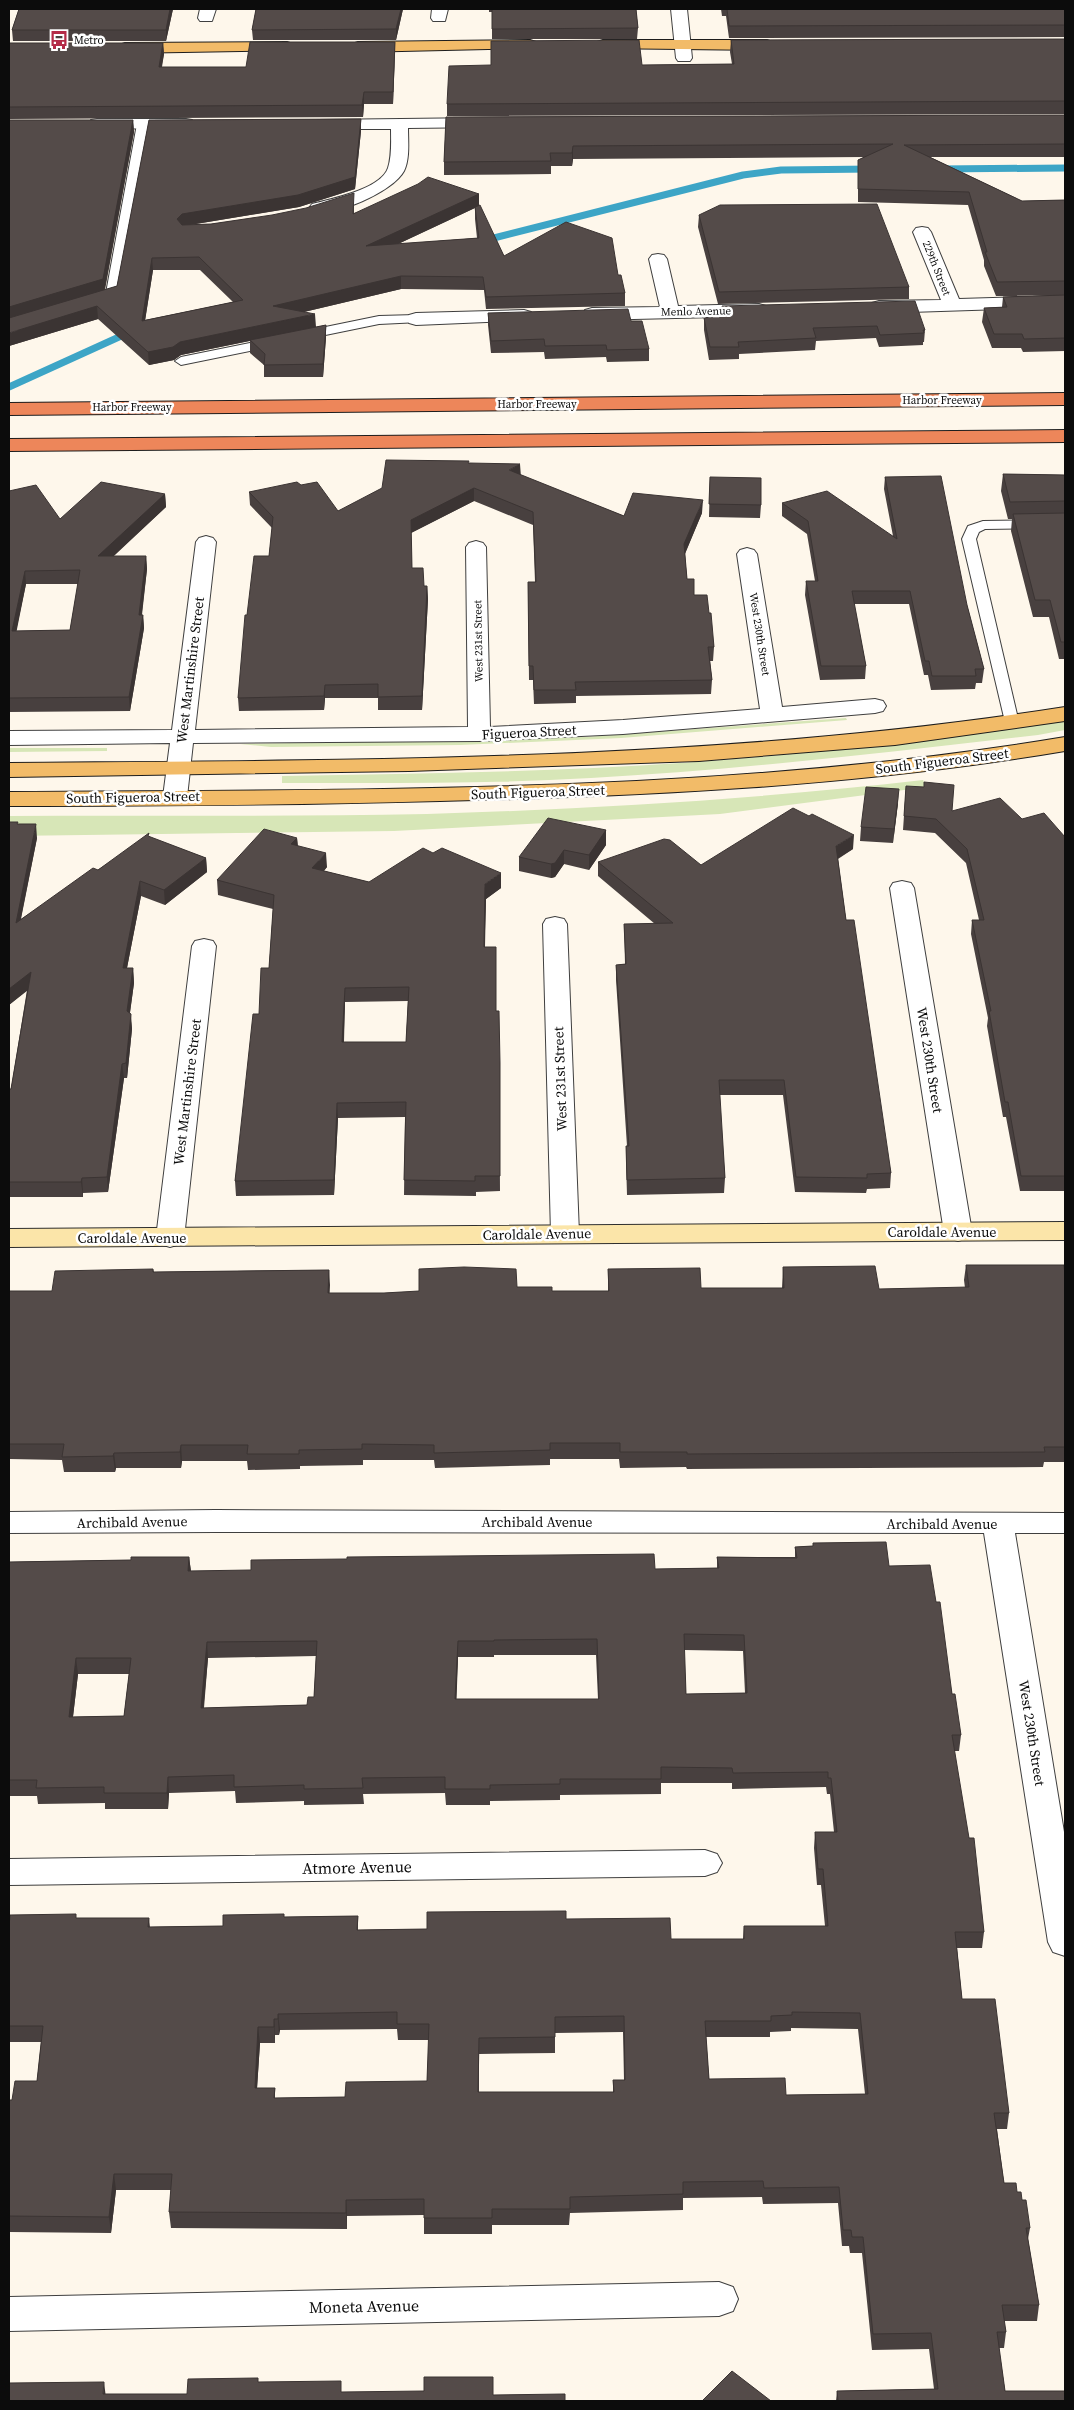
<svg xmlns="http://www.w3.org/2000/svg" width="1074" height="2410" font-family="'Source Serif 4',serif">
<rect width="100%" height="100%" fill="#fef7eb"/>
<path fill="#d7e6b7" d="M846 718 847 720 621 738 460 745 271 747 240 744 585 737Z
M1065 720V730L1038 735C889 752 740 770 591 778 488 784 385 783 282 783V776C386 774 490 773 594 768 752 761 909 743 1065 720Z
M9 748H107V751L9 752Z
M923 780 927 787 720 814 394 831 9 836V816C148 815 288 817 427 814 592 809 759 799 923 780Z"/>
<g fill="none" stroke-linecap="round" stroke-linejoin="round">
<path stroke="#3da5c6" stroke-width="7" d="M939 169 1065 168
M482 241 743 175 781 170 873 169
M9 387 130 332"/>
<g stroke="#3f3f3f" stroke-width="2">
<path id="lane" d="M143 121 149 124 118 295 116 298 96 303 92 302 90 299 92 296 106 293 137 124Z
M416 315 420 316 422 319 420 322 379 324 301 340 295 336 301 332 379 316Z
M274 338 279 339 280 342 279 345 181 365 175 361 181 357Z
M1065 520V528L985 529 979 532 976 539 1019 723 1016 726H1006L962 539 968 526 983 521Z"/>
</g>
<g stroke="#3f3f3f" stroke-width="2">
<path id="street" d="M200 9H216L212 21H200L198 18Z
M432 9H448L445 21H433L431 18Z
M671 9H687L692 58 690 61H678L676 58Z
M484 118 490 119 492 123 490 127 408 128C408 141 410 159 404 171 393 192 334 217 312 212L309 208 312 204C332 199 381 189 388 168 392 156 391 141 391 129H324L318 128 316 124 318 120Z
M97 119H186L192 120 194 124 192 128 186 129 91 128 89 124 91 120Z
M922 227 928 228 931 232 959 299 1065 296V307L879 313 872 311 870 307 872 303 879 301 941 300 913 232 916 228Z
M658 254 664 255 667 259 678 306 759 304 766 306 768 310 766 314 759 316 592 320 585 318 583 314 585 310 592 308 660 307 649 259 652 255Z
M524 310 531 312 533 316 531 320 416 325 409 323 407 319 409 315 416 313Z
M206 536 213 538 216 542 195 730 468 727 466 547 469 543 476 541 483 543 486 547 490 727 623 720 760 709 737 554 740 550 747 548 754 550 757 554 782 707 875 699 883 701 886 706 883 711 875 713 623 734 479 741 193 743 187 797 183 802 175 804 167 802 163 797 170 743 9 745V731L172 730 196 542 199 538Z
M902 881 911 883 914 888 972 1232 968 1238 958 1241 948 1238 944 1232 890 888 893 883Z
M555 917 564 919 567 924 579 1234 575 1240 565 1243 555 1240 551 1234 543 924 546 919Z
M204 939 213 941 216 946 184 1238 180 1244 170 1247 160 1244 156 1238 192 946 195 941Z
M216 1510 1065 1513V1533H1015L1065 1838V1956L1053 1952 1048 1942 984 1533 216 1532 9 1533V1512Z
M705 1850 717 1854 722 1863 717 1872 705 1876 9 1885V1859Z
M719 2282 733 2287 738 2299 733 2311 719 2316 9 2331V2297Z"/>
</g>
<g stroke="#2e2e2e" stroke-width="2">
<path id="secondary" d="M1065 1222V1240L9 1247V1229Z"/>
</g>
<g stroke="#1d1d1d" stroke-width="2">
<path id="primary" d="M530 40 536 42 538 45 536 48 358 52 352 50 350 47 352 44 358 42Z
M603 40H767L773 42 775 45 773 48 767 50 597 48 595 45 597 42Z
M287 42 293 44 295 47 293 50 125 53 119 51 117 48 119 45 125 43Z
M1065 707V721L895 745 699 761 409 771 9 777V763C362 760 716 762 1065 707Z
M1065 737V751C859 786 649 796 440 801 296 805 152 806 9 806V792C361 789 717 795 1065 737Z"/>
</g>
<g stroke="#1d1d1d" stroke-width="2">
<path id="highway" d="M1065 393V405L9 415V403Z
M1065 430V442L9 451V439Z"/>
</g>
<use href="#lane" fill="#fff" fill-rule="evenodd"/>
<use href="#street" fill="#fff" fill-rule="evenodd"/>
<use href="#secondary" fill="#fbe5a9" fill-rule="evenodd"/>
<use href="#primary" fill="#f2bb68" fill-rule="evenodd"/>
<use href="#highway" fill="#ed865a" fill-rule="evenodd"/>
</g>
<path fill="#48403f" fill-rule="evenodd" d="M19 9H173L166 41H13L12 30Z
M256 9H403L396 40H253L252 30Z
M489 9H636L638 28 637 39H492V12H489Z
M721 9H1065V37L729 38 726 16H722Z
M1065 39V114L447 116V104L642 65 732 64 730 52 731 40Z
M395 42 393 104H364L363 117 9 119V43H163L164 54 162 67H246Z
M1065 115V157H930L1022 201 1065 200V295L996 296 984 266V260L968 205 858 202V160L864 157 573 159 572 166H551V174L444 175V162L446 117Z
M361 119V131L355 189 299 207 190 225 211 224 354 205V213L479 194V206L504 256 618 275 625 293V306L486 309 484 290 401 289 304 312 316 327 326 325V337L323 377H264V365L250 353V341L181 355 174 360 149 365 98 319 9 346 133 120 134 132 105 290 117 286 149 120ZM475 208V219L477 238 398 244ZM153 270H200L233 302 145 320Z
M699 215 909 287V299L718 304 698 227Z
M1065 295V351L1023 352 1021 348H992L982 322 984 308 1002 307 1003 297Z
M722 306 925 330 924 342H923V345L879 347 876 338 816 341 815 350 739 354V359L709 360 704 330V318L712 317V314H722Z
M488 313 631 321 649 349V361L607 362 606 357 545 359 544 352 491 353 488 325Z
M469 463 520 475 624 516 702 513 685 554 687 579 694 595 709 613 714 647 713 661H710L712 680 711 694 576 696V703L534 704 533 680H529L528 582H535L533 525 474 501 411 533 412 568 424 586H427L428 599 422 710H378V698H325L324 710 239 711 238 698 247 615 269 556 272 528 250 505 249 492 301 485 338 511Z
M1003 474 1065 475V659H1059L1049 617H1033L1011 531 1012 519H1008L1001 491Z
M710 477 761 505 760 518 709 517Z
M885 477 967 605 984 669 982 683H976L975 689 931 690 928 675H924L909 604H854L866 666 865 679 820 680 805 595 806 581H815L807 534 782 516V503L893 536 884 489Z
M9 491 60 519 165 494 166 507 113 556H146L147 569 142 615H143L144 628 130 711 9 712ZM26 584H78L70 630 16 631Z
M906 786 952 811 1022 819 1065 837V1191H1020L1006 1117H1003L987 1026 988 1018 971 934 972 920H979L966 863 935 833 903 830Z
M898 803 893 843 860 841 861 827Z
M18 824 37 838 21 919 149 837 206 858 207 872 165 905 141 896 127 968H133L134 983 130 1013 132 1029 127 1078H124L108 1192 83 1193V1197H9V1089H11L27 990 9 1005Z
M606 830V845L589 870 564 864 555 877 551 878 519 871V857Z
M297 838 298 846 327 867 324 871 369 882 501 888 486 899 485 947 496 1011H499L500 1191 476 1192V1196L404 1195 405 1117 338 1118 334 1195 236 1196 235 1181 259 1014 269 968 273 909 218 895 217 880ZM408 1001 406 1042H344L345 1002Z
M853 849 838 859 846 920 891 1173 890 1188 867 1189 866 1193 795 1192 783 1095H719L725 1178 724 1193 627 1195 626 1161V1146H627L616 980V965L625 964 624 924H655L598 876V862L701 865Z
M966 1265 1065 1275V1462H1044L1043 1467 687 1469 686 1467 620 1468 619 1459H550V1465L435 1468 434 1460H363V1465L300 1466V1469L248 1470 247 1461H182L181 1468H116L115 1472H64L62 1460 9 1459V1291H52L153 1269 154 1272 329 1270V1293H384L517 1287 552 1291H608V1269L701 1288H782L783 1267 879 1289 965 1288 964 1280Z
M813 1543 889 1566 936 1602 952 1694 961 1735 959 1751H954L984 1932 982 1948H957L962 1999 1009 2113 1007 2129H997L1004 2183 1017 2192 1022 2200 1030 2228 1028 2239 1039 2305 1037 2321H1004L1006 2332 1004 2348H999L1005 2391 1065 2401H836L837 2391 934 2389 929 2349 872 2350 862 2253H850L849 2246H842L838 2203 763 2204 762 2197 683 2198V2210L570 2213 569 2225H492V2234H424V2215L347 2216V2229L171 2228 169 2212 171 2190H116L111 2233 9 2232V2100H12L37 2081 41 2042H9V1927L77 1918H149L150 1927 223 1926 284 1917 358 1916V1930L427 1929 566 1919 671 1939H743L744 1926H825L821 1885H817L814 1848 815 1832H834L830 1794H827L826 1787 732 1789V1783H661V1794L560 1795V1800L490 1801V1805H446L445 1793 363 1794 364 1804 304 1805V1801L236 1803 235 1791 169 1793 168 1809H105V1803L38 1804 37 1796H9V1562L131 1560 189 1557 191 1571 655 1569 717 1568V1557H795V1547L813 1546ZM684 1650 743 1651 745 1693 686 1694ZM494 1655H596L598 1699H456L458 1657H494ZM316 1656 314 1697 307 1705 204 1708 208 1658ZM78 1674H129L124 1716 73 1717ZM791 2028 858 2029 865 2094 786 2095 709 2079 706 2037H770V2032L791 2031ZM397 2029 398 2040H429L427 2081 345 2097 275 2098V2088H257L260 2043H275V2035H279L280 2030ZM623 2032 624 2080H613V2092H479V2054L555 2053V2033Z"/>
<path fill="#3b3433" d="M170 9H173L166 41V30Z
M401 9H403L396 40V29Z
M395 42V53L393 104V92Z
M163 43 164 54 159 79V67Z
M364 92V104L363 117 362 105Z
M361 119V131L355 189 299 207 183 226 177 219 182 214Z
M133 120 134 132 104 292 9 320V307Z
M573 146V159L572 166V153Z
M479 194V206L366 259V246Z
M152 258 153 270 143 334 142 321Z
M401 276V289L274 319 273 306Z
M97 306 98 319 9 346V333Z
M315 314 316 327 181 355 174 360 149 365 148 352 180 342Z
M326 325V337L323 377V364Z
M520 464 521 477 509 470Z
M474 488V501L411 533V520Z
M165 494 166 507 99 570 98 556Z
M703 500 702 513 683 558 684 544Z
M146 556 147 569 140 628 139 615Z
M25 571 26 584 14 644 12 631Z
M427 586 428 599 422 710V696Z
M143 615 144 628 130 711 129 697Z
M325 685V698L324 710V696Z
M899 789 898 803 893 843 894 829Z
M36 824 37 838 17 937 16 923Z
M606 830V845L589 870V855Z
M854 835 853 849 835 860 836 846Z
M297 838 298 852 291 844Z
M564 850V864L555 877 551 878V864Z
M326 853 327 867 313 882 312 868Z
M206 858 207 872 165 905 164 890Z
M501 873V888L486 899 484 962 485 884Z
M140 881 141 896 124 983 123 968Z
M133 968 134 983 128 1026 127 1011Z
M31 972 32 987 9 1005V989Z
M345 988V1002L343 1057 342 1042Z
M131 1014 132 1029 127 1078 126 1063Z
M122 1064 124 1078 108 1192 107 1177Z
M337 1103 338 1118 334 1195V1180Z
M82 1178 83 1193V1197L81 1182Z
M329 1270 330 1285 329 1308 328 1293Z
M181 1445 182 1461 181 1468 180 1452Z
M114 1453 116 1468 115 1472 113 1456Z
M189 1557 191 1572 188 1571Z
M458 1641V1657L456 1715 455 1699Z
M207 1642 208 1658 202 1723 201 1708Z
M76 1658 78 1674 71 1733 69 1717Z
M168 1777 169 1793 168 1809 167 1793Z
M278 2014 280 2030 279 2035 278 2019Z
M274 2019 275 2035V2043L274 2027Z
M258 2027 260 2043 256 2104 255 2088Z
M114 2174 116 2190 111 2233 109 2217Z
M346 2200 347 2216V2229L346 2213Z
M104 2382 106 2398 103 2394Z"/>
<path fill="#544b49" stroke="#3b3433" fill-rule="evenodd" d="M19 9H170L166 30H12Z
M256 9H401L396 29 252 30Z
M492 9H636L638 28 492 29Z
M727 9H1065V25L729 26Z
M1065 39V101L447 104 449 66 491 65V41L639 40 642 65 734 64 731 40Z
M250 42H395L393 92H364L362 105 9 107V43H163L159 67H246Z
M1065 115V144L904 145 1022 201 1065 200V281L997 282 985 252H987L969 192 858 189V160L893 144 573 146 572 153H550L551 161 444 162 446 117Z
M361 119 355 177 298 195 182 214 177 219 182 225 211 224 272 215 306 208 354 193 353 214 418 184 428 177 479 194 366 246 479 238 475 207 480 205 504 256 566 222 612 238 618 275H621L625 293 486 297 483 277 401 276 273 306 315 314 180 342 173 347 148 352 97 306 9 333V318L117 286 149 120ZM199 257 243 300 142 321 152 258Z
M9 120H133L103 279 9 307Z
M877 204 909 287 719 292 699 215 720 205Z
M1065 295V338L1024 339 1022 334H994L984 308 1007 307 1003 297Z
M915 301 925 330H923L924 333 880 335 877 326 813 328 816 338 738 342 739 347H710L704 318 713 317 712 314H725L722 306Z
M628 309 631 321H642L649 349 607 350 606 345 545 346 544 339 491 341 488 313Z
M326 325 323 364 264 365 265 354 250 340Z
M386 460 469 461 468 463 520 464 509 470 624 516 633 493 703 500 684 544 687 579H694V595H707L709 613H711L714 647H708L712 680 575 682 576 690H534L533 666H529L528 582H536L533 512 474 488 411 520 412 568H423L424 586H427L422 696 378 697V684L325 685 324 696 238 698 245 615H247L254 556H269L273 517 249 492 297 482 301 485 317 482 338 511 382 488Z
M1003 474 1065 475V501L1010 502Z
M941 476 967 605 984 669H975L976 676H932L929 661H925L910 591H852L866 666H821L806 581H818L808 521 782 503 827 491 897 539 885 477Z
M710 477 761 478V505L709 504Z
M101 482 165 494 98 556H146L139 615H143L129 697 9 698V491L36 485 60 519ZM80 570 70 630 12 631 25 571Z
M1065 513V642H1061L1050 600H1035L1013 514Z
M924 782 954 785 952 811 1000 798 1022 819 1044 813 1065 837V1176H1021L1008 1102H1005L989 1011H991L972 920H984L967 849 936 819 904 816 906 786 924 787Z
M866 787 899 789 894 829 861 827Z
M793 808 809 816 812 814 854 835 836 846 846 920H854L891 1173 867 1174V1178L796 1177 784 1080H719L725 1178 627 1180 626 1146H629L616 965 626 964 624 924 673 923 598 862 664 839 670 840 701 865Z
M548 818 606 830 589 855 564 850 555 863 551 864 519 857Z
M9 822H18L17 824H36L16 923 93 868 98 870 149 833 148 836 206 858 164 890 140 881 123 968H133L127 1011 131 1014 126 1063 122 1064 107 1177 82 1178 81 1182H9V1089H11L31 972 9 989Z
M264 829 297 838 291 844 326 853 312 868 369 882 423 848 433 853 442 848 501 873 485 884 484 947H496V1011H499L500 1063V1176H475V1181L404 1180 406 1102 337 1103 334 1180 235 1181 253 1014H259L261 968H269L274 895 217 880ZM409 987 406 1042H342L345 988Z
M966 1265H1064L1065 1275V1447H1044L1045 1452 687 1454V1452H620V1443H550V1450L434 1453V1445L362 1444V1449L299 1450V1454H247L248 1445H181L180 1452 114 1453 113 1456 62 1457 64 1444H9V1291H52L55 1271 153 1269V1272L329 1270 328 1293H384L419 1291V1269L464 1267 516 1269 517 1287H552V1291H609L608 1269 700 1268 701 1288H784L783 1267 875 1266 879 1289 969 1287Z
M886 1542 889 1566 930 1565 936 1602H940L952 1694H955L961 1735H952L969 1838H974L984 1932H955L962 1999H995L1009 2113H994L1004 2183H1016L1017 2192H1021L1022 2200H1026L1030 2228H1026L1039 2305H1002L1006 2332H997L1005 2391H1065V2401H838L837 2391 938 2389 931 2333 873 2334 863 2237H852L851 2230H843L839 2187 764 2188 763 2181 683 2182V2194L570 2197V2209H492V2218H424V2199L346 2200V2213L169 2212 172 2174H114L109 2217 9 2216V2100H12L15 2081H37L43 2026H9V1927L10 1915 76 1914V1918H149L148 1927 223 1926V1915L284 1914V1917L358 1916 357 1930 427 1929V1912L566 1911V1919L670 1918 671 1939H744V1926H828L823 1869H818L815 1832H837L831 1778H828V1772L733 1773 732 1768 661 1767V1779H560V1784L490 1785V1789H445V1777L362 1778 363 1788 304 1789V1785L234 1787V1775L168 1777 167 1793H104V1787L36 1788 37 1780H9V1562L131 1560V1557H189L188 1571 251 1570V1560L347 1559V1557L654 1554 655 1569 719 1568 717 1557 797 1558 795 1547 813 1546V1543ZM684 1634 744 1635 747 1693 686 1694ZM597 1639 599 1699H455L458 1641H494V1640ZM317 1641 314 1697H308L307 1705 201 1708 207 1642ZM76 1658H131L124 1716 69 1717ZM397 2012V2024H429L427 2081 346 2082 345 2097 274 2098 275 2088H255L258 2027H274V2019H278V2014ZM792 2012 860 2013 868 2094 786 2095 785 2078 709 2079 705 2021H771V2016L792 2015ZM624 2016 625 2080H613L614 2092H478L479 2038 555 2037V2017Z
M732 2371 771 2401H702Z
M424 2377H493V2395L565 2394V2401H9V2383L104 2382 103 2394H187L188 2379 258 2378V2382L341 2381V2392L424 2391Z"/>
<defs>
<g id="bus-bare" transform="scale(1.5)"><path d="M-5-6H5V4H4V6H2V4H-2V6H-4V4H-5ZM-3.5-4V0h7V-4ZM-3.5 1.2v1.5H-2V1.2ZM2 1.2v1.5H3.5V1.2Z" fill="#b42b47" stroke="#fff" stroke-width="2.5" paint-order="stroke"/></g>
</defs>
<g fill-rule="evenodd">
<use href="#bus-bare" x="59" y="40"/>
</g>
<g text-anchor="middle" stroke-width="5" stroke-linejoin="round" paint-order="stroke">
<g font-size="11" fill="#0c0c0c" stroke="#fff" text-anchor="start">
<text x="74" y="44">Metro</text>
</g>
<g font-size="11" fill="#0c0c0c" stroke="#fff">
<text transform="translate(937 268) rotate(68)" y="4">229th Street</text>
<text transform="translate(696 311) rotate(-1)" y="4">Menlo Avenue</text>
<text x="942" y="404">Harbor Freeway</text>
<text x="537" y="408">Harbor Freeway</text>
<text x="132" y="411">Harbor Freeway</text>
<text transform="translate(760 634) rotate(81)" y="4">West 230th Street</text>
<text transform="translate(478 641) rotate(-91)" y="4">West 231st Street</text>
</g>
<g font-size="14" fill="#0c0c0c" stroke="#fff">
<text transform="translate(190 670) rotate(-83)" y="5">West Martinshire Street</text>
<text transform="translate(529 732) rotate(-3)" y="5">Figueroa Street</text>
<text transform="translate(942 761) rotate(-7)" y="5">South Figueroa Street</text>
<text transform="translate(538 792) rotate(-2)" y="5">South Figueroa Street</text>
<text transform="translate(133 797) rotate(-1)" y="5">South Figueroa Street</text>
<text transform="translate(930 1060) rotate(81)" y="5">West 230th Street</text>
<text transform="translate(560 1079) rotate(-92)" y="5">West 231st Street</text>
<text transform="translate(187 1092) rotate(-83)" y="5">West Martinshire Street</text>
<text x="942" y="1237">Caroldale Avenue</text>
<text transform="translate(537 1234) rotate(-1)" y="5">Caroldale Avenue</text>
<text x="132" y="1243">Caroldale Avenue</text>
<text transform="translate(132 1522) rotate(-1)" y="5">Archibald Avenue</text>
<text x="537" y="1527">Archibald Avenue</text>
<text x="942" y="1529">Archibald Avenue</text>
<text transform="translate(1032 1733) rotate(81)" y="5">West 230th Street</text>
</g>
<g font-size="16" fill="#0c0c0c" stroke="#fff">
<text transform="translate(357 1867) rotate(-1)" y="6">Atmore Avenue</text>
<text transform="translate(364 2306) rotate(-1)" y="6">Moneta Avenue</text>
</g>
</g>
<rect width="1074" height="2410" fill="none" stroke="#0c0c0c" stroke-width="20"/>
</svg>
